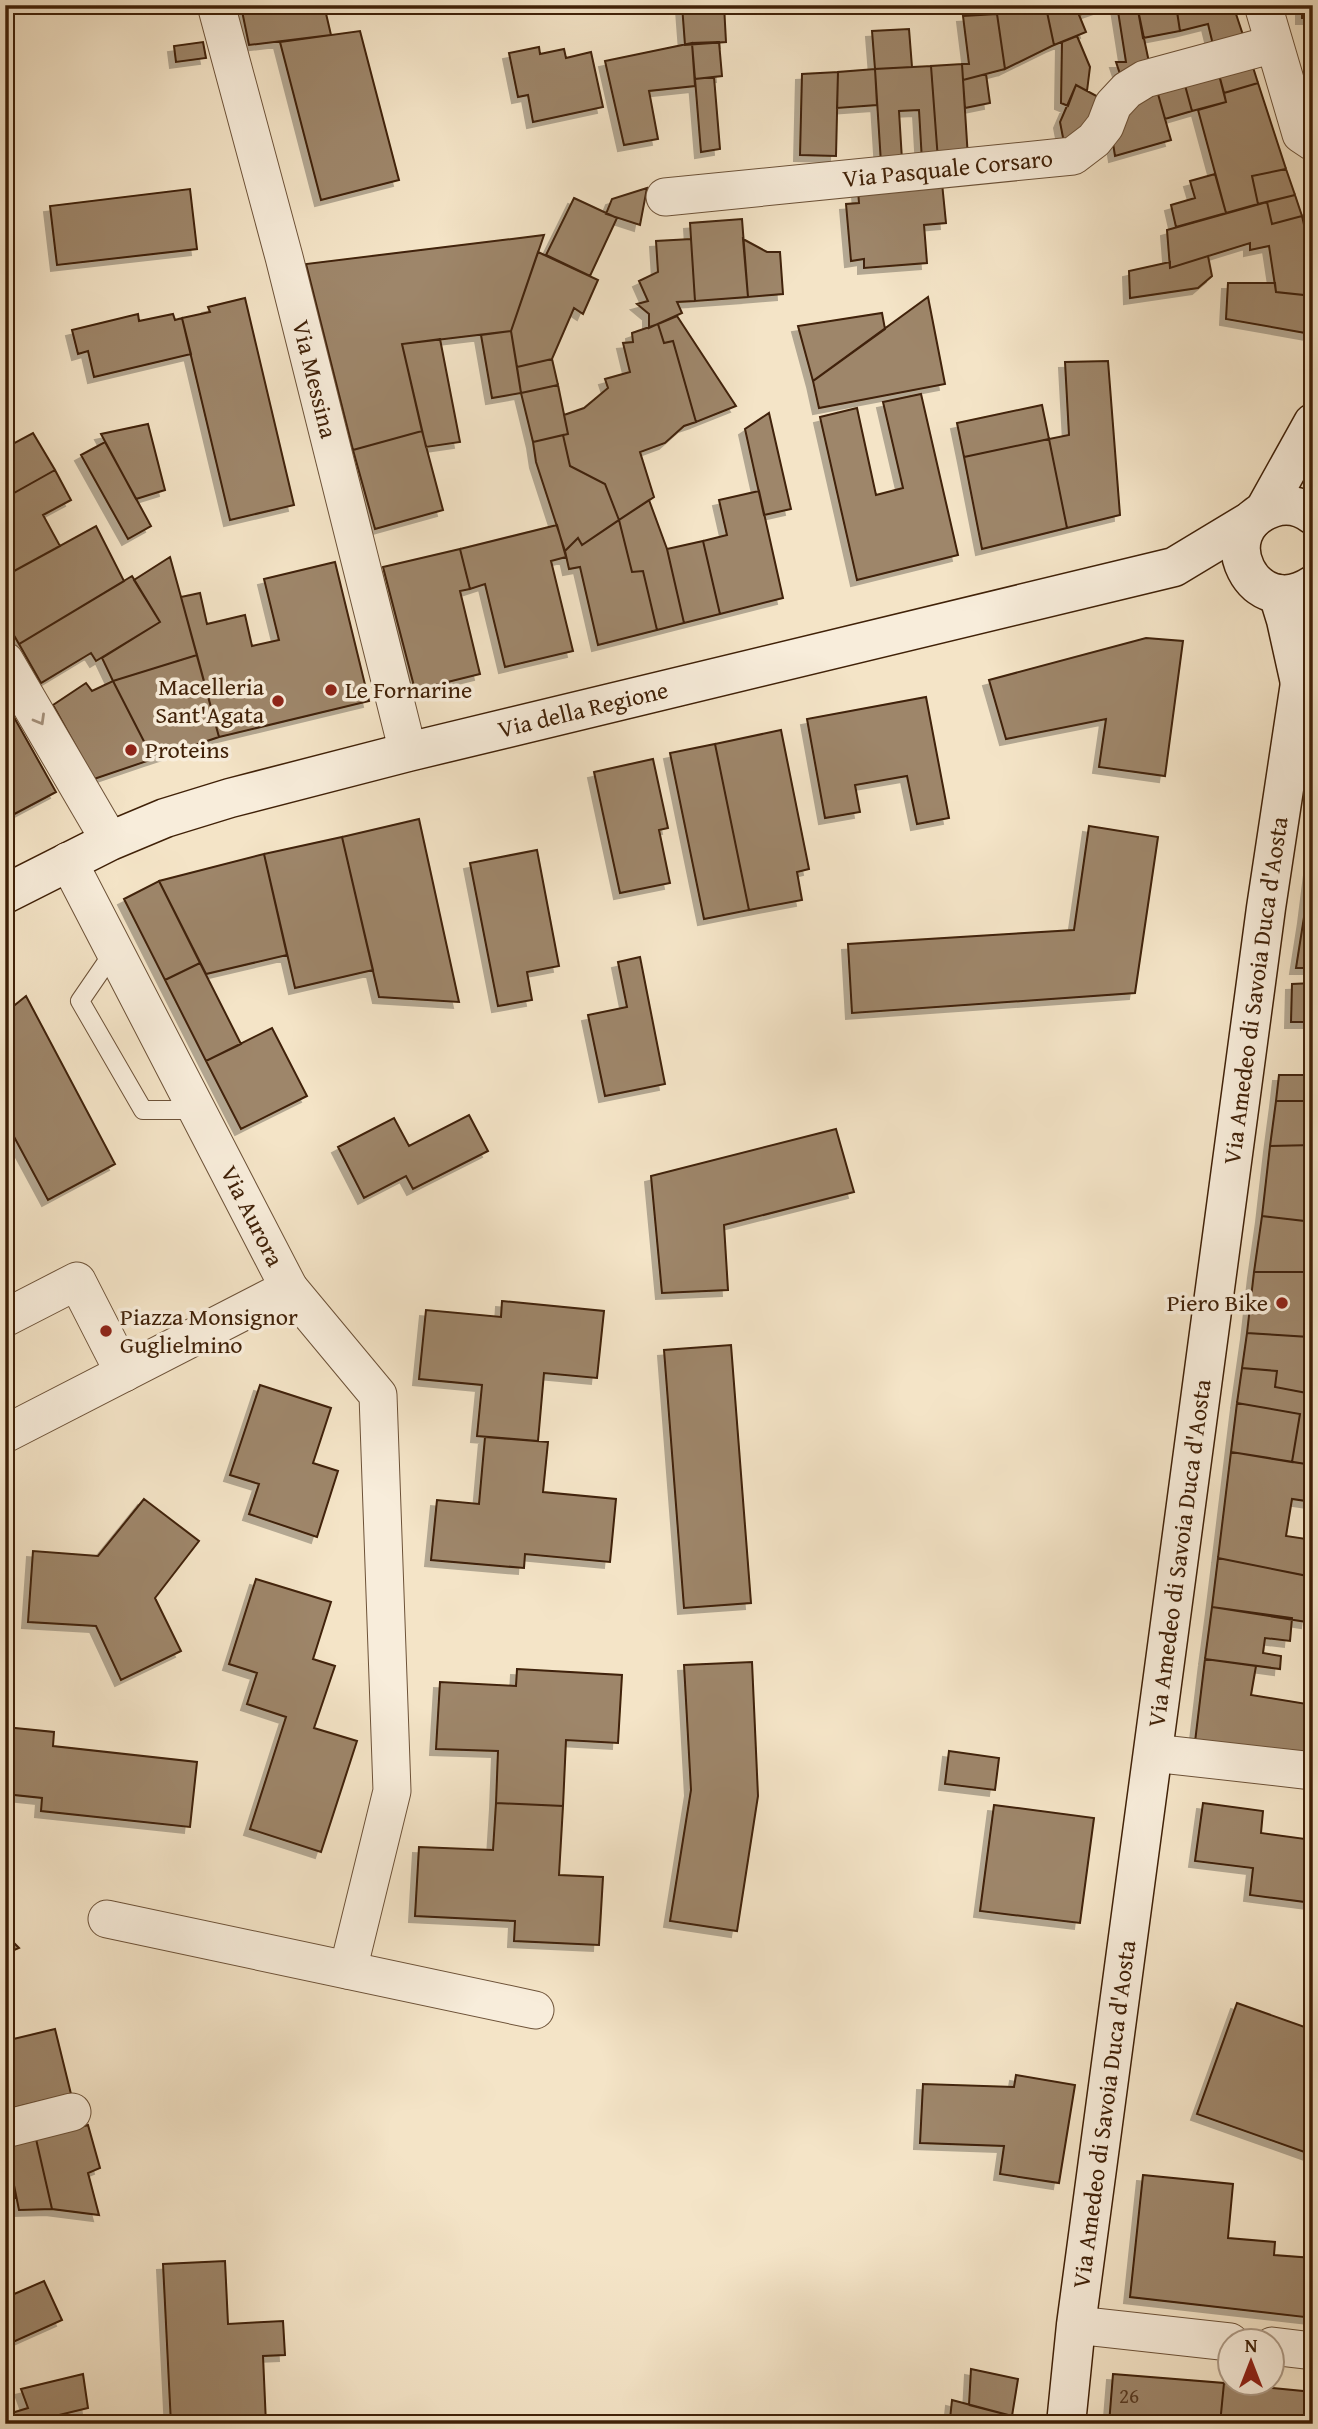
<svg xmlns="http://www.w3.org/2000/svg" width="1318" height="2429" font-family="'Gentium Book Plus',serif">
<defs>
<filter id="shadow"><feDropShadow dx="-6" dy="6" stdDeviation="0" flood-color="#0004"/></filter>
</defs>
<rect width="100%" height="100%" fill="#f4e4c7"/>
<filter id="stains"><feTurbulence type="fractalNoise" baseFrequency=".00286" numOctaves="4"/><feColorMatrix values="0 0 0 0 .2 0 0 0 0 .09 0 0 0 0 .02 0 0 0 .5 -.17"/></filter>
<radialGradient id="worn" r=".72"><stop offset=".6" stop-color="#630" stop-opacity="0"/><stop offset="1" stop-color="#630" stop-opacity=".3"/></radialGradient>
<path fill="#9e866b" stroke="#402108" stroke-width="2" filter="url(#shadow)" d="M269 5H324L331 35 249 45 242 11Z
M682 5H724L726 42 685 45Z
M1017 5H1059V7L1047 12 1054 45 1005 69 997 14Z
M1064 5H1075L1086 32 1054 45 1047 12Z
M1075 5H1102V7L1079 15Z
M1117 5H1137L1150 67 1120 74 1116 62H1126Z
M1137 5H1176L1180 31 1143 38Z
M1176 5H1233L1245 41 1214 49 1208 24 1180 31Z
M1302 5H1313V18H1302Z
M997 14 1005 69 963 80 962 64H969L963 16Z
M909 29 912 67 875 69 872 31Z
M360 31 399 180 321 200 280 42Z
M1077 36 1090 67 1087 91 1076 85 1068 106 1061 103 1062 42Z
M203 42 206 58 176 62 174 46Z
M719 42 722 76 695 79 692 43Z
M692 43 695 86 649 91 658 139 624 145 605 61Z
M539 47 540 54 564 49 566 58 591 52 603 107 533 122 528 95 518 97 509 53Z
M1251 61 1258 83 1224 93 1217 67Z
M962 64 968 158 938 160 931 66Z
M931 66 938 160 922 161 919 110 899 111 902 160 881 163 875 69Z
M1217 67 1226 102 1192 111 1183 78Z
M875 69 877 105 837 108 838 72Z
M838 72 836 156 800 155 802 74Z
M986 74 990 103 965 108 963 80Z
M714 77 720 149 701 152 695 79Z
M1183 78 1192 111 1165 119 1156 87Z
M1258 83 1286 169 1252 176 1258 204 1226 213 1198 110 1226 102 1224 93Z
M1076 85 1104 100 1065 148 1060 122Z
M1156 87 1171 140 1115 156 1112 137 1131 100Z
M1286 169 1295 195 1258 204 1252 176Z
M1215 174 1226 213 1176 227 1171 205 1195 198 1190 181Z
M942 183 946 223 924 225 927 263 864 268V259L851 261 846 204 859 203 858 191Z
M647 188 640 225 606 214 612 199Z
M190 189 197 249 57 265 50 206Z
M1295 195 1302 216 1272 224 1267 202Z
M574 198 617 218 590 276 546 255Z
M1267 202 1272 224 1302 216 1313 263V296L1276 292 1269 246 1250 250V243L1170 268 1167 230Z
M742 219 748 297 695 301 690 223Z
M544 235 511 331 402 344 422 431 353 450 306 264Z
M691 239 695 301 677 302 682 313 649 328V314L637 304 648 301 639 281 658 272 656 241Z
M743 239 767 252H780L783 294 748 297Z
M538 252 598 280 583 314 574 308 552 359 517 367 511 331Z
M1208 256 1212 276 1198 288 1130 298 1129 271 1170 262V268Z
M1228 283H1275L1276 292 1313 296 1311 334 1226 319Z
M928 297 945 384 819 408 813 381Z
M245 298 294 505 230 520 182 318 210 312 208 307Z
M882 313 885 329 813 381 798 326Z
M138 314 139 321 173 314 175 320 182 318 191 354 94 377 88 351 78 354 72 330Z
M677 316 736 406 696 422 673 341 664 343 658 324Z
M658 324 664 343 673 341 696 422 684 426 665 443 640 452 654 497 619 520 605 484 570 466 563 435 568 434 564 415 584 408 608 388 605 379 630 372 623 343 633 342 632 333Z
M511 331 521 393 492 398 481 335Z
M440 339 460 442 426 447 402 344Z
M552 359 558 385 521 393 517 367Z
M1108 361 1120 515 1067 528 1049 439 1069 435 1065 362Z
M558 385 568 434 533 442 521 393Z
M921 394 958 555 857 580 820 417 857 408 876 495 903 488 883 402Z
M1042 405 1049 439 964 457 957 423Z
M769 413 791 509 764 515 745 429Z
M148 424 165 490 136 499 101 434Z
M422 431 443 510 375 529 353 450Z
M33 433 55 470 5 498V448Z
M563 435 570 466 605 484 619 520 582 545 578 538 565 551 536 462 533 442Z
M1049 439 1067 528 982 549 964 457Z
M105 442 151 526 128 539 81 455Z
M55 470 71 500 43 515 60 546 5 576V498Z
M759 491 783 598 720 614 703 541 727 535 719 500Z
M649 500 667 549 684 623 657 630 643 571 632 572 619 520Z
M619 520 632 572 643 571 657 630 598 645 580 567 569 569 565 551 578 538 582 545Z
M557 525 566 557 551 561 573 651 505 667 485 584 470 589 460 549Z
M96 526 124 581 19 644 5 620V576Z
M703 541 720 614 684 623 667 549Z
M460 549 470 589 460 591 480 674 415 690 383 567Z
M170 557 197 655 113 681 102 658 160 622 134 580Z
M335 562 369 701 219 737 181 597 200 593 207 624 245 615 252 646 279 640 264 579Z
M132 576 160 622 96 661 91 653 41 683 19 644Z
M1146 638 1183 641 1165 776 1099 767 1106 719 1006 739 989 680Z
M197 655 219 737 153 759 113 681Z
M113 681 153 759 94 779 53 705 86 683 92 691Z
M926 697 949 818 917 824 907 776 855 785 860 812 825 818 807 719Z
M6 703 56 792 5 819V703Z
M781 730 809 869 797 872 802 900 749 910 715 744Z
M715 744 749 910 704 919 670 753Z
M653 759 668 828 659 830 670 883 620 893 594 772Z
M419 819 459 1002 379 997 342 837Z
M1089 826 1158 837 1135 993 852 1013 848 944 1074 930Z
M342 837 373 970 295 988 264 854Z
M1313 845V918L1304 917Z
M537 850 559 966 527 972 532 1000 498 1006 470 863Z
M264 854 287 955 206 974 159 881Z
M159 881 200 963 165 980 124 899Z
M1304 917 1313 918V968H1296Z
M640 957 665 1084 605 1096 588 1015 627 1007 618 962Z
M200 963 241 1044 206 1061 165 980Z
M1313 983V1022H1291L1292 984Z
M26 996 115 1164 48 1200 5 1120V1013Z
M272 1028 307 1096 241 1129 206 1061Z
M1279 1075H1313V1101H1276Z
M1276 1101H1313V1145L1270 1146Z
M469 1115 488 1151 413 1189 406 1176 364 1198 338 1147 394 1118 409 1146Z
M836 1129 854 1192 724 1225 728 1290 662 1293 651 1176Z
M1313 1145V1222L1262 1216 1270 1146Z
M1262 1216 1313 1222V1272H1254Z
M1254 1272H1313V1353L1307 1351 1309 1337 1247 1333Z
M502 1301 604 1311 597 1378 544 1373 538 1441 477 1436 482 1385 419 1379 426 1310 501 1317Z
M1247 1333 1309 1337 1307 1351 1313 1353 1312 1394 1275 1387 1277 1371 1242 1368Z
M731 1345 751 1603 684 1608 664 1350Z
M1242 1368 1277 1371 1275 1387 1312 1394 1313 1392V1465L1292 1462 1300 1414 1237 1403Z
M260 1385 331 1408 313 1463 338 1471 317 1537 249 1514 259 1484 230 1475Z
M1237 1403 1300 1414 1292 1462 1231 1452Z
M485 1437 548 1442 543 1492 616 1499 610 1562 525 1554 524 1568 431 1560 437 1500 479 1504Z
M1231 1452 1313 1465V1502L1292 1499 1286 1536 1313 1540V1577L1218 1558Z
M144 1499 199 1541 155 1598 181 1651 121 1680 96 1626 28 1622 33 1551 98 1556Z
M1218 1558 1312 1577 1307 1622 1212 1607Z
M256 1579 331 1602 313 1659 335 1666 314 1728 357 1741 321 1852 250 1829 286 1717 247 1704 257 1673 229 1664Z
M1212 1607 1292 1618 1290 1641 1265 1638 1263 1653 1281 1656 1280 1669 1205 1659Z
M1205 1659 1256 1666 1251 1695 1313 1705V1757L1195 1742Z
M752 1662 758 1796 737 1931 670 1921 691 1790 684 1665Z
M517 1669 622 1675 618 1743 566 1740 563 1806 496 1803 498 1751 436 1749 440 1682 516 1686Z
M5 1727 54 1732 53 1746 197 1762 190 1827 41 1811 42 1798 5 1794Z
M949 1751 999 1758 995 1790 945 1784Z
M496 1803 563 1806 559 1875 603 1877 599 1945 514 1941 515 1921 415 1916 419 1847 493 1850Z
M1203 1803 1263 1811 1261 1833 1313 1840V1903L1250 1895 1253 1868 1195 1861Z
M994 1805 1094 1818 1080 1923 980 1911Z
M5 1934 19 1948 5 1954Z
M1237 2003 1313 2030V2155L1197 2114Z
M55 2029 71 2094 5 2110V2041Z
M1016 2075 1075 2085 1059 2183 1000 2174 1004 2146 920 2143 923 2084 1014 2087Z
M88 2125 100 2168 88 2173 99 2215 52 2209 36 2139Z
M36 2139 52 2209 19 2210 6 2146Z
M6 2146 16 2197 5 2200V2147Z
M1143 2175 1233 2184 1228 2238 1275 2242 1274 2255 1313 2258V2318L1130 2297Z
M225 2261 228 2324 283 2321 285 2355 263 2356 266 2424H171L163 2264Z
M44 2281 62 2320 13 2342 5 2325V2298Z
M5 2325 13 2342 5 2345Z
M971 2369 1018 2379 1012 2416 969 2405Z
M83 2374 88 2408 55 2416 57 2424H5V2415L28 2408 21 2389Z
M1113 2374 1224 2383 1220 2424H1109Z
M1224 2383 1313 2392V2424H1220Z
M952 2400 1012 2416 1010 2424H935L938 2417 950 2419Z"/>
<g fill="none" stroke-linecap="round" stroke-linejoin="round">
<g stroke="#6d5238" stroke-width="20">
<path id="lane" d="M115 950 80 1001 143 1110H197"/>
</g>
<g stroke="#6d5238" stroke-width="39">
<g id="street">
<path id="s1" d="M216 5 284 257 408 752"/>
<path d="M1263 5 1301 134 1313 142"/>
<path id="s2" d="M665 197 1073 156 1094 140 1105 126 1113 105 1127 90 1145 79 1274 44"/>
<path d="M5 661 110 841"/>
<path d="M289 1288 378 1395 392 1791 348 1970"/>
<path d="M5 1318 77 1281 124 1373"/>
<path d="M5 1434 289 1288 68 861"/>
<path d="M1153 1753 1313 1771"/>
<path d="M107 1919 535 2010"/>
<path d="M5 2129 72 2112"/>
<path d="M1076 2325 1230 2342"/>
<path d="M1272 2346 1313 2351"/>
</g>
</g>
<g stroke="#402108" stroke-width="41">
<g id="secondary">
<path d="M1264 511 1313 423"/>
<path d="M1313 515C1301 506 1286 503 1272 508 1208 530 1253 624 1313 585"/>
<path d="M1278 594 1286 620 1300 683"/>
<path id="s3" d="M5 894 110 841 165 818 230 798 408 752 1174 567 1252 520"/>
<path id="s4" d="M1066 2424 1076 2325 1266 908 1300 683 1313 650"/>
</g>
</g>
<use href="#lane" stroke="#f8eddb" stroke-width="18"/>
<use href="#street" stroke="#f8eddb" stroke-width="37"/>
<use href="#secondary" stroke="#f8eddb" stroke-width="38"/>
</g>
<defs><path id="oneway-chevron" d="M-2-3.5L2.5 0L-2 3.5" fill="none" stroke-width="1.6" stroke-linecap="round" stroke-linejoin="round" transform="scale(1.75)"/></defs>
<use stroke="#a5917c" href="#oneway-chevron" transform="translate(40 720) rotate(60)"/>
<g fill="#8f2418" stroke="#f8eddb" stroke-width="2.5">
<circle cx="331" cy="690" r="7"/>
<circle cx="278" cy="701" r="7"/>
<circle cx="131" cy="750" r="7"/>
<circle cx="1282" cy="1303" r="7"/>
<circle cx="106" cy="1331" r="7"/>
</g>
<g text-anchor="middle" stroke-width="7" stroke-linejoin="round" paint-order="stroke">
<g font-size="21" fill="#583a21">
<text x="1129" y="2403">26</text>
</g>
<g font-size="24" fill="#402108" stroke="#f8eddb">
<text dy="8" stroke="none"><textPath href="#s2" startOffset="284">Via Pasquale Corsaro</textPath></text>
<text dy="8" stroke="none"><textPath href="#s1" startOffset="387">Via Messina</textPath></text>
<text dy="8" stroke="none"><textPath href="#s3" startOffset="609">Via della Regione</textPath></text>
<text dy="8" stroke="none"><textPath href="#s4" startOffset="1446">Via Amedeo di Savoia Duca d'Aosta</textPath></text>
<text transform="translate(252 1216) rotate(63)" y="8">Via Aurora</text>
<text dy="8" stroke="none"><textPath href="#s4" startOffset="878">Via Amedeo di Savoia Duca d'Aosta</textPath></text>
<text dy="8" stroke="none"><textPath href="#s4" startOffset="312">Via Amedeo di Savoia Duca d'Aosta</textPath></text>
</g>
<g font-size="24" fill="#402108" stroke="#f8eddb" text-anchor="start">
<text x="264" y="695" text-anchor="end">Macelleria<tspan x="264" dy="28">Sant'Agata</tspan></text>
<text x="345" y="698">Le Fornarine</text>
<text x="145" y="758">Proteins</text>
<text x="1268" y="1311" text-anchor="end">Piero Bike</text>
<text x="120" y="1325">Piazza Monsignor<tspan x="120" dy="28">Guglielmino</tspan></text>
</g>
</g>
<rect width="1318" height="2429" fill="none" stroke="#f4e4c7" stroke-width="28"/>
<rect x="7" y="7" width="1304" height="2415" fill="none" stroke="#402108" stroke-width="3.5"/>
<rect x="14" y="14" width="1290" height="2401" fill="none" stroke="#402108" stroke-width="2"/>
<g transform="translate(1251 2362)"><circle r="33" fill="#f8eddb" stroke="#ae9b87" stroke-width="2"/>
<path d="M0-5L12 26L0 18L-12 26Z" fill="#8f2418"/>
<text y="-10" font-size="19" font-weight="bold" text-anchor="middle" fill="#402108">N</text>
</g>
<rect width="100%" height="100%" filter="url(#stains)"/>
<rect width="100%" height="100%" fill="url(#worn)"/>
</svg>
